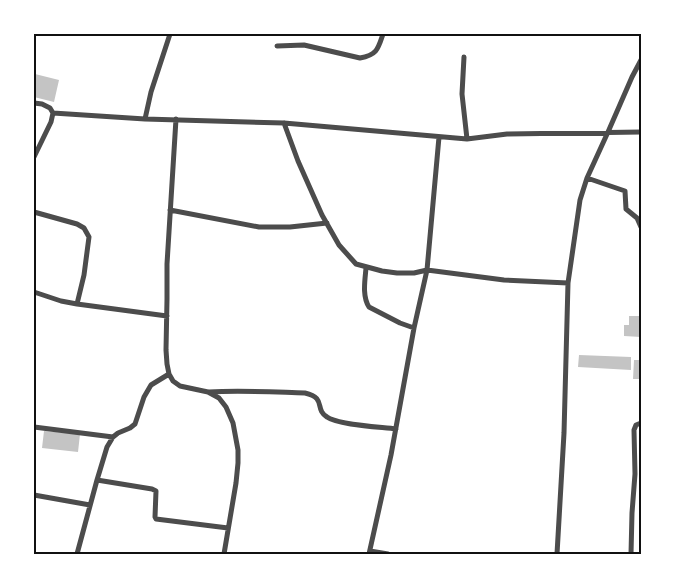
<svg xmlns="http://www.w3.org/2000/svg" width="675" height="588" font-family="'Golos Text',sans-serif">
<rect width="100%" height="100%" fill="#fff"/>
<path fill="#c4c4c4" d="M35 74 59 80 54 102 34 97Z
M629 316H641V337L624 336V325H629Z
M579 355 631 357V370L578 367Z
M634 360H641V379H633Z
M44 431 80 434 78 452 42 448Z"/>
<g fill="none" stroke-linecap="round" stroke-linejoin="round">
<path stroke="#4c4c4c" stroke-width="5" d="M277 46 304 45 360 58C377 55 378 49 383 34
M464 57 462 94 467 139
M34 103 42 104 50 108 53 113 51 122 34 157
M53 113 145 119 284 123 467 139 507 134 641 132
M145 119 151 92 170 34
M176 119 167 264V299L166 350 167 364 169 374 173 381 180 386 208 392 219 398 226 407 233 423 238 450V463L236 483 224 554
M284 123 298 161 322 215 339 245 356 264 382 271 397 273H414L427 270 504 280 568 283
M587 178 625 191 626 209 637 218 641 227
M170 210 259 227H290L327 223
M34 212 77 224 84 228 89 237 84 275 77 304
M366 268C365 280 362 296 369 307L400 323 414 328
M34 292 61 301 77 304 167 316
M209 392C241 390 273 392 305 393 327 398 314 409 327 417 338 425 381 427 396 429
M34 427 113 437
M97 480 152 489 156 491 155 517 156 519 228 528
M34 495 90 505
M370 551 388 554
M77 554 97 480 107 447 113 437 118 433 130 428 135 424 144 397 151 385 169 374
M369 554 391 455 414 328 427 270 439 137
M557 554 564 433 568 283 580 200 587 178 608 132 632 77 641 60
M631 554 632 513 635 474 634 430 636 425 641 423"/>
</g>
<rect width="675" height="588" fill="none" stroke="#ffffff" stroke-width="70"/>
<rect x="35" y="35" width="605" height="518" fill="none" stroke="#111" stroke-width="2"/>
</svg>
